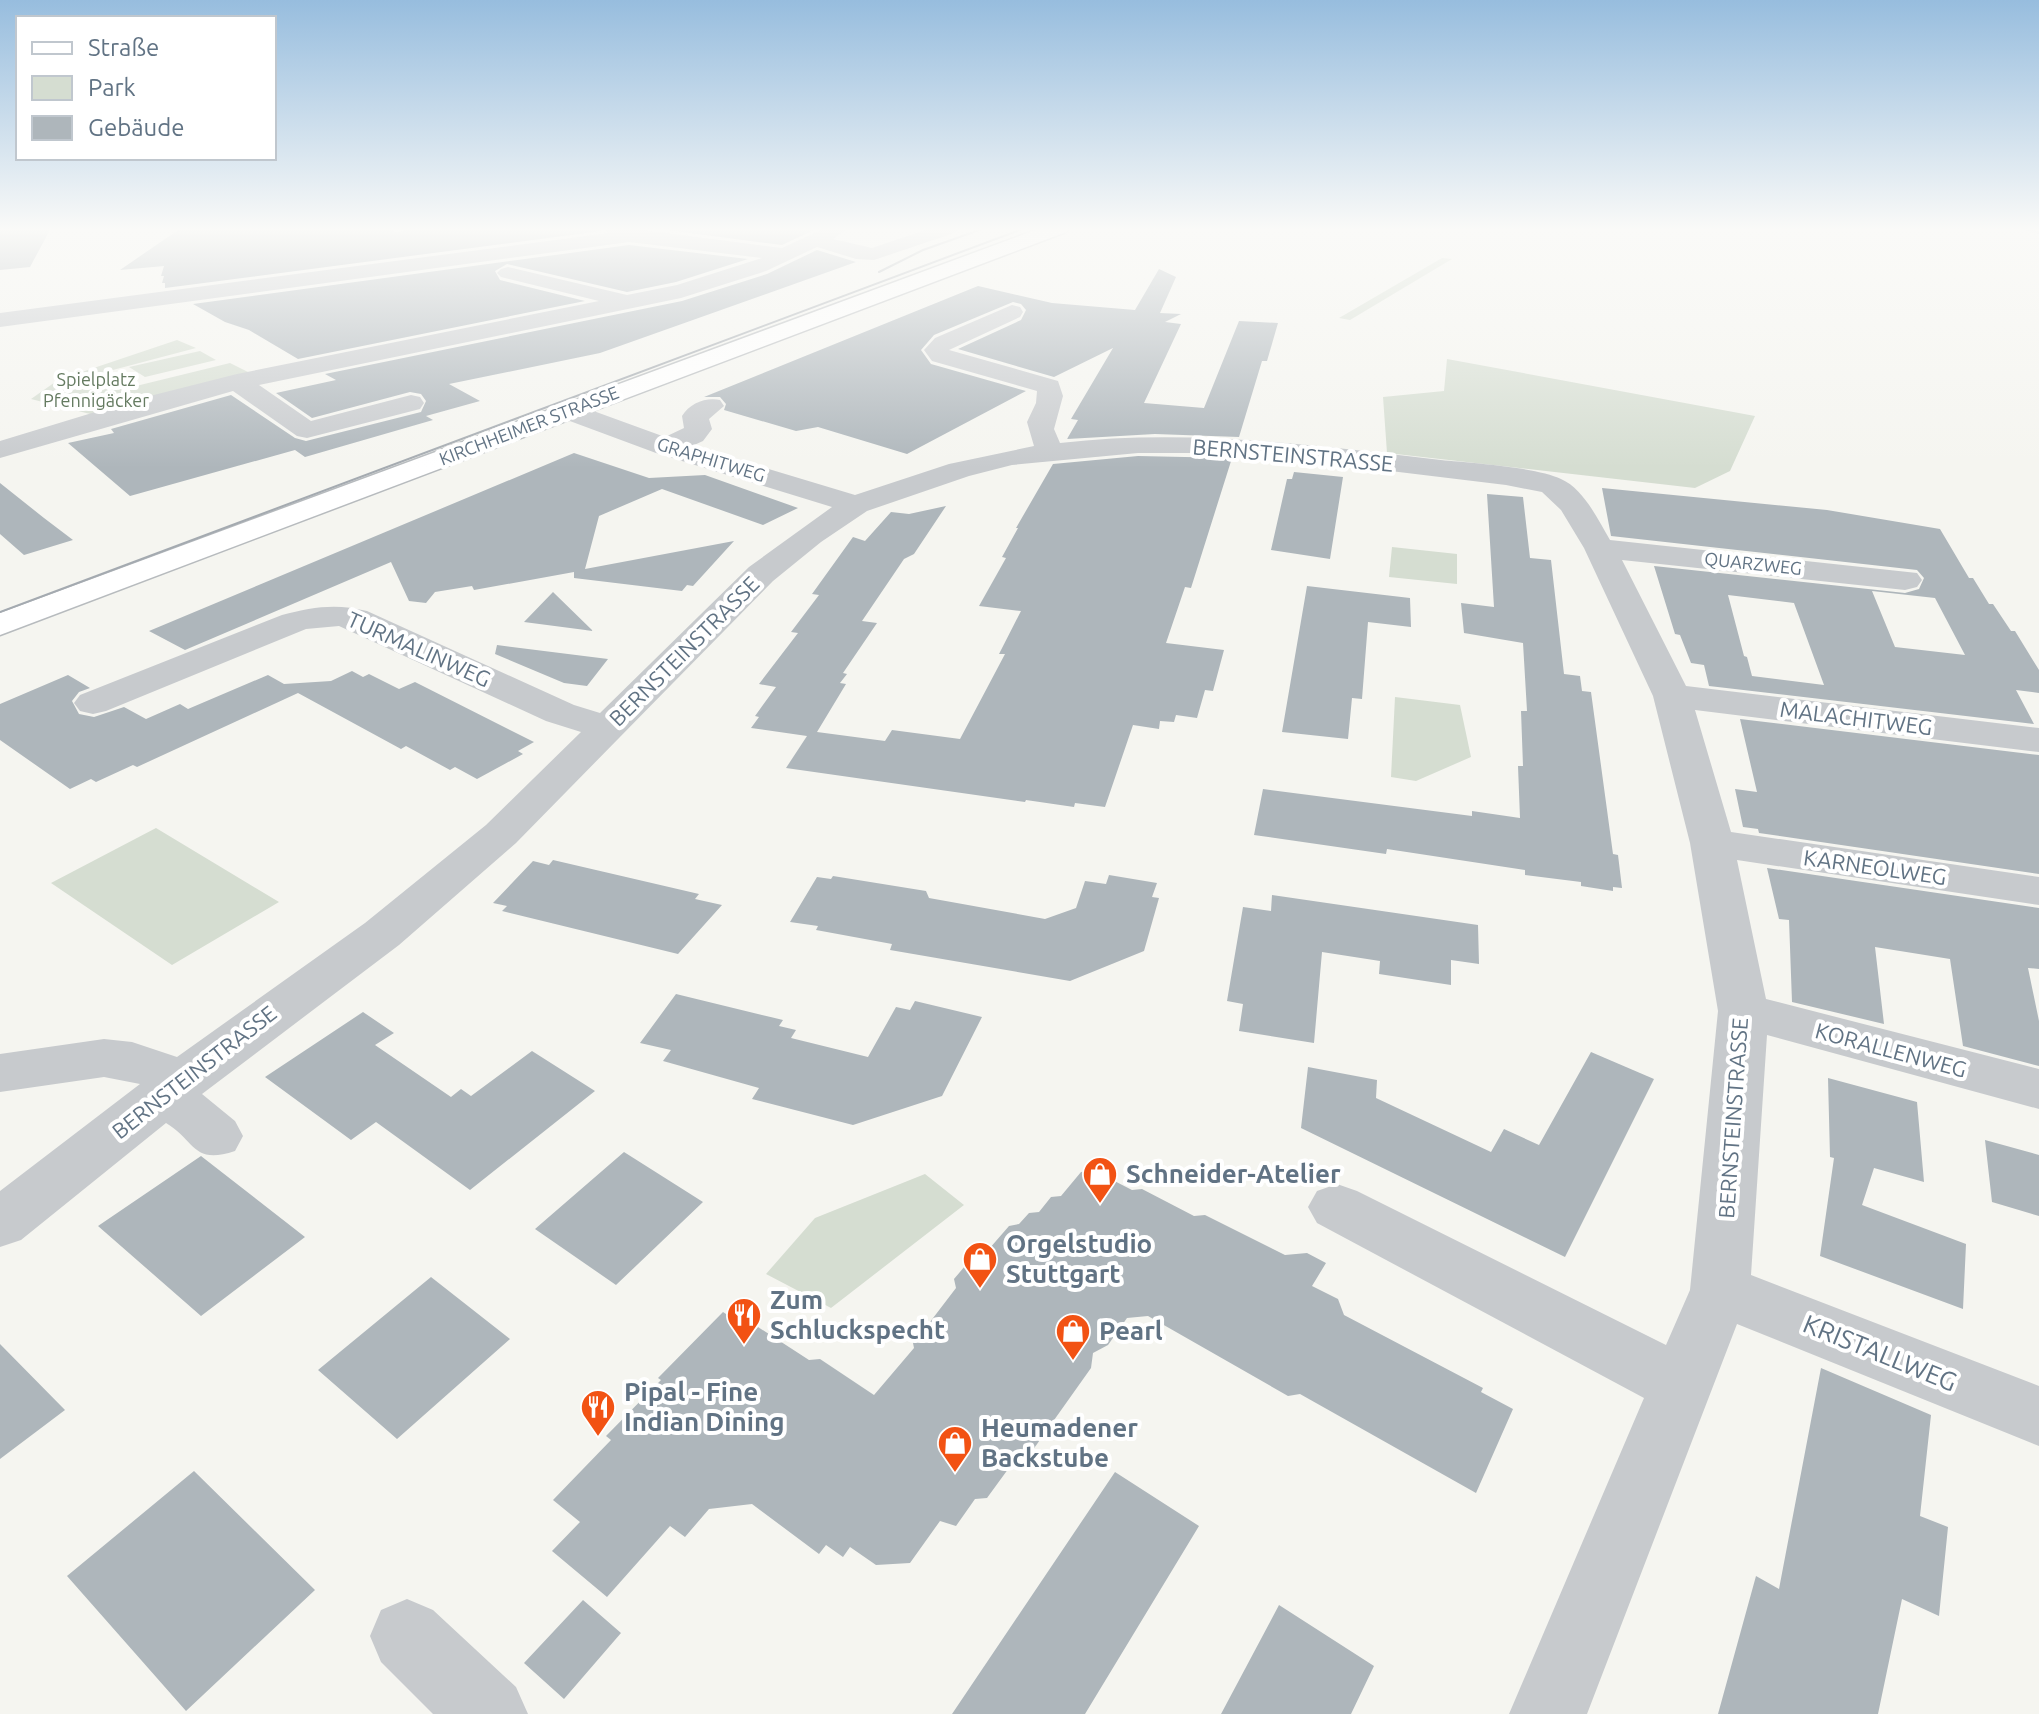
<svg xmlns="http://www.w3.org/2000/svg" width="2039" height="1714" font-family="Ubuntu,sans-serif">
<rect width="100%" height="100%" fill="#f5f5f0"/>
<path fill="#d5ddd1" d="M1442 258 1452 259 1350 320 1339 318Z
M177 340 196 348 109 371 132 387 230 363 254 375 98 416 31 399 58 380Z
M200 351 216 360 145 377 129 367Z
M1447 359 1755 416 1730 471 1695 488 1387 453 1383 397 1444 391Z
M1392 547 1457 554V584L1389 577Z
M1395 697 1460 705 1471 757 1416 781 1391 777Z
M156 828 279 902 172 965 51 883Z
M925 1174 964 1205 831 1308 766 1274 815 1218Z"/>
<g fill="none" stroke-linecap="round" stroke-linejoin="round">
<path fill="#bfcad0" fill-rule="evenodd" d="M2020 228 2039 231V234L2020 229Z"/>
</g>
<path fill="#aeb6bb" fill-rule="evenodd" d="M0 228H51L30 267 0 270Z
M181 228H393L395 232 426 228H600L602 231 165 288V283H162L164 276H161L164 266 120 270Z
M651 228H818L782 245Z
M629 245 748 259 676 282 627 292 507 264 495 271 500 280 585 301 298 359 249 330 225 322 193 304Z
M817 250 856 262 600 353 449 384 480 401 426 416 433 420 305 457 295 450 130 496 68 443 114 433 111 429 231 395 295 438 306 441 421 412 426 401 421 394 410 392 312 418 276 393 336 380 325 374 682 301 767 274Z
M1159 269 1176 277 1160 313 1181 314 1165 322 1181 324 1144 403 1204 408 1239 321 1278 323 1267 361H1262L1239 437 1155 434 1067 439 1078 420 1071 419 1113 348 1054 377 958 349 1021 320 1026 310 1021 304 1013 302 934 335 921 350 931 364 1026 391 907 454 818 427 796 431 724 410 726 404 720 397H704L978 286 1052 303 1135 310Z
M574 453 649 478 705 475 798 508 763 525 662 489 599 516 585 569 734 541 693 586 687 585 682 591 574 578V572L474 590 472 586 435 592 426 603 409 601 391 562 185 650 149 631Z
M1138 456 1232 458 1191 588 1185 587 1166 643 1224 650 1213 691 1205 690 1197 718 1176 715 1174 722 1160 721 1159 729 1133 725 1105 807 1075 803 1074 807 1026 800 1025 802 786 768 807 736 751 728 759 717 755 716 776 687 759 684 798 633 791 632 819 595 812 594 853 537 865 541 891 512 909 514 946 506 914 554 904 559 862 621 877 623 843 673 847 674 840 683 846 684 817 732 885 741 892 730 960 739 1005 654H999L1021 611 979 606 1006 558 1002 557 1018 528H1016L1053 464Z
M1294 472 1343 477 1330 559 1271 550 1287 479H1292Z
M0 483 44 518 73 540 24 555 0 534Z
M1602 488 1827 510 1940 529 1969 578H1973L1989 604H1993L2011 631H2015L2039 670V693L2016 690 2034 724 1709 686 1704 665 1691 663 1680 635 1675 634 1654 566 1905 593 1919 589 1924 578 1917 570 1611 536ZM1872 591 1935 598 1965 655 1895 647ZM1728 595 1794 603 1824 685 1752 676 1747 657 1744 656Z
M1487 494 1523 497 1530 558 1551 560 1564 674 1580 676 1582 691 1591 692 1613 854 1618 855 1622 888 1613 887V891L1581 886V882L1525 875V870L1387 849 1386 854 1254 835 1263 789 1472 816V811L1520 818 1518 766H1523L1521 711H1527L1523 643 1464 633 1461 603 1494 607Z
M1307 586 1410 598 1411 627 1368 622 1362 699 1352 698 1348 739 1282 732Z
M553 592 593 631 524 622Z
M497 645 608 659 587 686 564 683 495 654Z
M352 671 363 677 369 674 399 689 415 682 534 742 518 751 523 754 477 779 455 767 450 770 406 746 401 749 298 693 137 767 133 765 96 782 91 779 70 789 0 740V704L68 675 90 688 79 692 72 701 79 714 94 717 124 707 146 719 180 704 188 709 268 675 284 684 331 681Z
M1740 719 2039 755V874L1759 833 1758 829 1743 827 1735 789 1757 792Z
M553 860 699 894 695 899 722 905 678 954 502 911 507 906 493 903 533 861 549 865Z
M1767 868 2039 908V969L2028 968 2039 1021V1066L1963 1046 1950 959 1875 947 1884 1024 1792 1002 1789 920 1779 919Z
M1109 875 1157 883 1152 897 1159 898 1144 951 1070 981 890 950 892 944 816 930 818 926 790 922 817 877 831 879 833 876 926 891 929 898 1045 919 1076 908 1085 881 1106 884Z
M1272 895 1478 925 1479 964 1451 960V985L1379 974 1380 961 1322 952 1314 1043 1239 1031 1243 1004 1227 1001 1243 907 1271 911Z
M676 994 783 1020 779 1026 796 1030 791 1038 868 1057 896 1007 910 1010 915 1001 982 1017 942 1096 853 1125 752 1099 759 1088 663 1061 671 1050 640 1043Z
M363 1012 394 1033 375 1045 451 1097 461 1089 471 1096 532 1051 595 1091 470 1190 376 1122 351 1140 265 1077Z
M1591 1052 1654 1079 1565 1257 1301 1128 1308 1067 1377 1080 1376 1098 1491 1152 1504 1129 1539 1145Z
M1828 1078 1917 1102 1924 1182 1874 1168 1862 1205 1966 1244 1963 1309 1820 1256 1834 1158 1830 1157Z
M1985 1140 2039 1155V1216L1992 1202Z
M624 1152 703 1202 616 1285 535 1229Z
M201 1156 305 1237 201 1316 98 1226Z
M1093 1170 1132 1190 1142 1189 1194 1216 1205 1215 1285 1255 1307 1253 1326 1263 1312 1286 1338 1299 1344 1315 1483 1388 1481 1392 1513 1409 1476 1493 1300 1394 1288 1396 1148 1316 1127 1318 1108 1345 1093 1353 1091 1368 1025 1461H1014L987 1498 975 1499 956 1526 940 1521 910 1563 876 1565 850 1547 843 1557 826 1545 819 1554 752 1504 709 1509 685 1537 670 1526 607 1597 552 1551 580 1522 553 1500 611 1440 606 1436 661 1380 658 1378 723 1312 753 1332 758 1327 809 1360 820 1359 874 1395 914 1348 912 1338 925 1323 930 1322 956 1288 954 1279 965 1266 976 1264 1009 1226 1019 1224 1029 1213 1039 1212 1051 1197 1061 1196 1081 1172Z
M431 1277 510 1339 397 1439 318 1370Z
M0 1344 65 1410 0 1459Z
M1821 1368 1931 1415 1920 1516 1948 1527 1939 1616 1902 1599 1878 1714H1718L1756 1576 1779 1589Z
M194 1471 315 1590 186 1711 67 1576Z
M1115 1472 1199 1526 1085 1714H952Z
M583 1600 621 1633 564 1699 524 1663Z
M1279 1605 1374 1666 1351 1714H1221Z"/>
<g fill="none" stroke-linecap="round" stroke-linejoin="round">
<g stroke="#b7bbbe" stroke-width="3">
<path id="major" d="M1041 228H1069L1066 232 0 635V613Z"/>
</g>
<path fill="#c7cacd" fill-rule="evenodd" d="M603 228H628L782 248 825 228H850L833 239 872 248 931 228H960L957 232 874 260 856 259 817 247 766 271 681 298 259 385 311 421 411 395 420 397 424 403 420 409 307 438 297 436 233 391 0 458V441L138 399 237 374 599 301 501 277 497 273 501 269 508 267 627 295 677 285 762 258 629 242 0 327V313L608 233Z
M1012 305 1020 307 1023 312 1020 317 949 350 1058 381 1063 396 1054 429 1060 443C1187 428 1315 445 1441 460 1470 463 1537 467 1561 479 1584 489 1598 520 1610 540L1917 573 1922 580 1917 587 1905 590 1622 560 1686 686 2039 728V752L1695 710 1731 832 2039 877V905L1737 860 1766 999 2039 1069V1109L1767 1035 1751 1275 2039 1386V1446L1737 1324 1587 1714H1509L1644 1398 1317 1223 1308 1207 1317 1191 1337 1184 1357 1191 1666 1345 1690 1290 1718 1011 1690 843 1653 696 1584 548 1561 510 1542 492 1506 485 1308 461 1204 453H1138L1012 465 969 476 867 511 821 542 773 581 516 843 399 945 202 1094 235 1121 243 1136 235 1151C192 1165 196 1141 166 1123L21 1240 0 1247V1191L140 1084 104 1077 0 1092V1054L104 1039 132 1042 177 1057 365 923 486 825 581 732 546 721 339 626 306 629 106 711 93 714 80 711 74 703 80 695 282 615C312 607 336 603 367 611L574 705 600 713 749 567 832 507 656 453 559 417 555 411 559 405H577L665 437 684 428 682 416C690 403 706 397 720 400L724 406 709 419 712 429 703 441 692 446 855 495 949 464 1034 446 1027 422 1036 403 1037 391 932 361 924 350 935 338Z
M407 1599 433 1610 516 1687 528 1714H433L381 1662 370 1636 381 1610Z"/>
<use href="#major" fill="#fff" fill-rule="evenodd"/>
<path stroke="#a4aab0" stroke-width="2" d="M879 272 923 250 985 228
M0 612 1025 228"/>
</g>
<linearGradient id="sky" x2="0" y2="1"><stop stop-color="#97bdde"/><stop offset="0.49" stop-color="#fafaf8"/><stop offset="1" stop-color="#fafaf8" stop-opacity="0"/></linearGradient>
<rect width="2039" height="468" fill="url(#sky)"/>
<defs>
<g id="shop-pin" transform="scale(1.8)"><path d="M0 17L-7.5 6A9.5 9.5 0 1 1 7.5 6Z" fill="#f25213" stroke="#fff"/><path d="M-5-2.5h2.3a2.7 3.5 0 0 1 5.4 0H5L5.5 6h-11ZM-1.5-2.5h3a1.5 2.3 0 0 0-3 0Z" fill="#fff"/></g>
<g id="restaurant-pin" transform="scale(1.8)"><path d="M0 17L-7.5 6A9.5 9.5 0 1 1 7.5 6Z" fill="#f25213" stroke="#fff"/><path d="M-5-6h1v4h1v-4h1v4h1v-4h1v5L-1.5 .5V6h-2V.5L-5-1ZM5-6V6H3V1.5H1.5Q1.5-4 5-6Z" fill="#fff"/></g>
</defs>
<g fill-rule="evenodd">
<use href="#shop-pin" x="1100" y="1174"/>
<use href="#shop-pin" x="980" y="1259"/>
<use href="#restaurant-pin" x="744" y="1315"/>
<use href="#shop-pin" x="1073" y="1331"/>
<use href="#restaurant-pin" x="598" y="1407"/>
<use href="#shop-pin" x="955" y="1443"/>
</g>
<g text-anchor="middle" stroke-width="8" stroke-linejoin="round" paint-order="stroke">
<g font-size="18" fill="#657b61" stroke="#fff">
<text x="96" y="386">Spielplatz<tspan x="96" dy="21">Pfennigäcker</tspan></text>
</g>
<g font-size="18" fill="#617384" stroke="#fff">
<text transform="translate(529 426) rotate(-21)" y="6">KIRCHHEIMER STRASSE</text>
<text transform="translate(711 460) rotate(17)" y="6">GRAPHITWEG</text>
<text transform="translate(1753 564) rotate(6)" y="6">QUARZWEG</text>
</g>
<g font-size="22" fill="#617384" stroke="#fff">
<text transform="translate(1293 455) rotate(5)" y="8">BERNSTEINSTRASSE</text>
<text transform="translate(419 649) rotate(24)" y="8">TURMALINWEG</text>
<text transform="translate(684 651) rotate(-45)" y="8">BERNSTEINSTRASSE</text>
<text transform="translate(1856 718) rotate(7)" y="8">MALACHITWEG</text>
<text transform="translate(1875 867) rotate(8)" y="8">KARNEOLWEG</text>
<text transform="translate(1891 1050) rotate(15)" y="8">KORALLENWEG</text>
<text transform="translate(194 1072) rotate(-38)" y="8">BERNSTEINSTRASSE</text>
<text transform="translate(1733 1118) rotate(-86)" y="8">BERNSTEINSTRASSE</text>
</g>
<g font-size="26" font-weight="bold" fill="#617384" stroke="#fff" text-anchor="start">
<text x="1126" y="1183">Schneider-Atelier</text>
<text x="1006" y="1253">Orgelstudio<tspan x="1006" dy="30">Stuttgart</tspan></text>
<text x="770" y="1309">Zum<tspan x="770" dy="30">Schluckspecht</tspan></text>
<text x="1099" y="1340">Pearl</text>
<text x="624" y="1401">Pipal - Fine<tspan x="624" dy="30">Indian Dining</tspan></text>
<text x="981" y="1437">Heumadener<tspan x="981" dy="30">Backstube</tspan></text>
</g>
<g font-size="26" fill="#617384" stroke="#fff">
<text transform="translate(1880 1353) rotate(22)" y="9">KRISTALLWEG</text>
</g>
</g>
<rect x="16" y="16" width="260" height="144" fill="#ffffff" stroke="#c0c7ce" stroke-width="2"/>
<rect x="32" y="42" width="40" height="12" fill="#ffffff" stroke="#c0c7ce" stroke-width="2"/>
<text x="88" y="56" font-size="24" fill="#617384">Straße</text>
<rect x="32" y="76" width="40" height="24" fill="#d5ddd1" stroke="#c0c7ce" stroke-width="2"/>
<text x="88" y="96" font-size="24" fill="#617384">Park</text>
<rect x="32" y="116" width="40" height="24" fill="#aeb6bb" stroke="#c0c7ce" stroke-width="2"/>
<text x="88" y="136" font-size="24" fill="#617384">Gebäude</text>
</svg>
